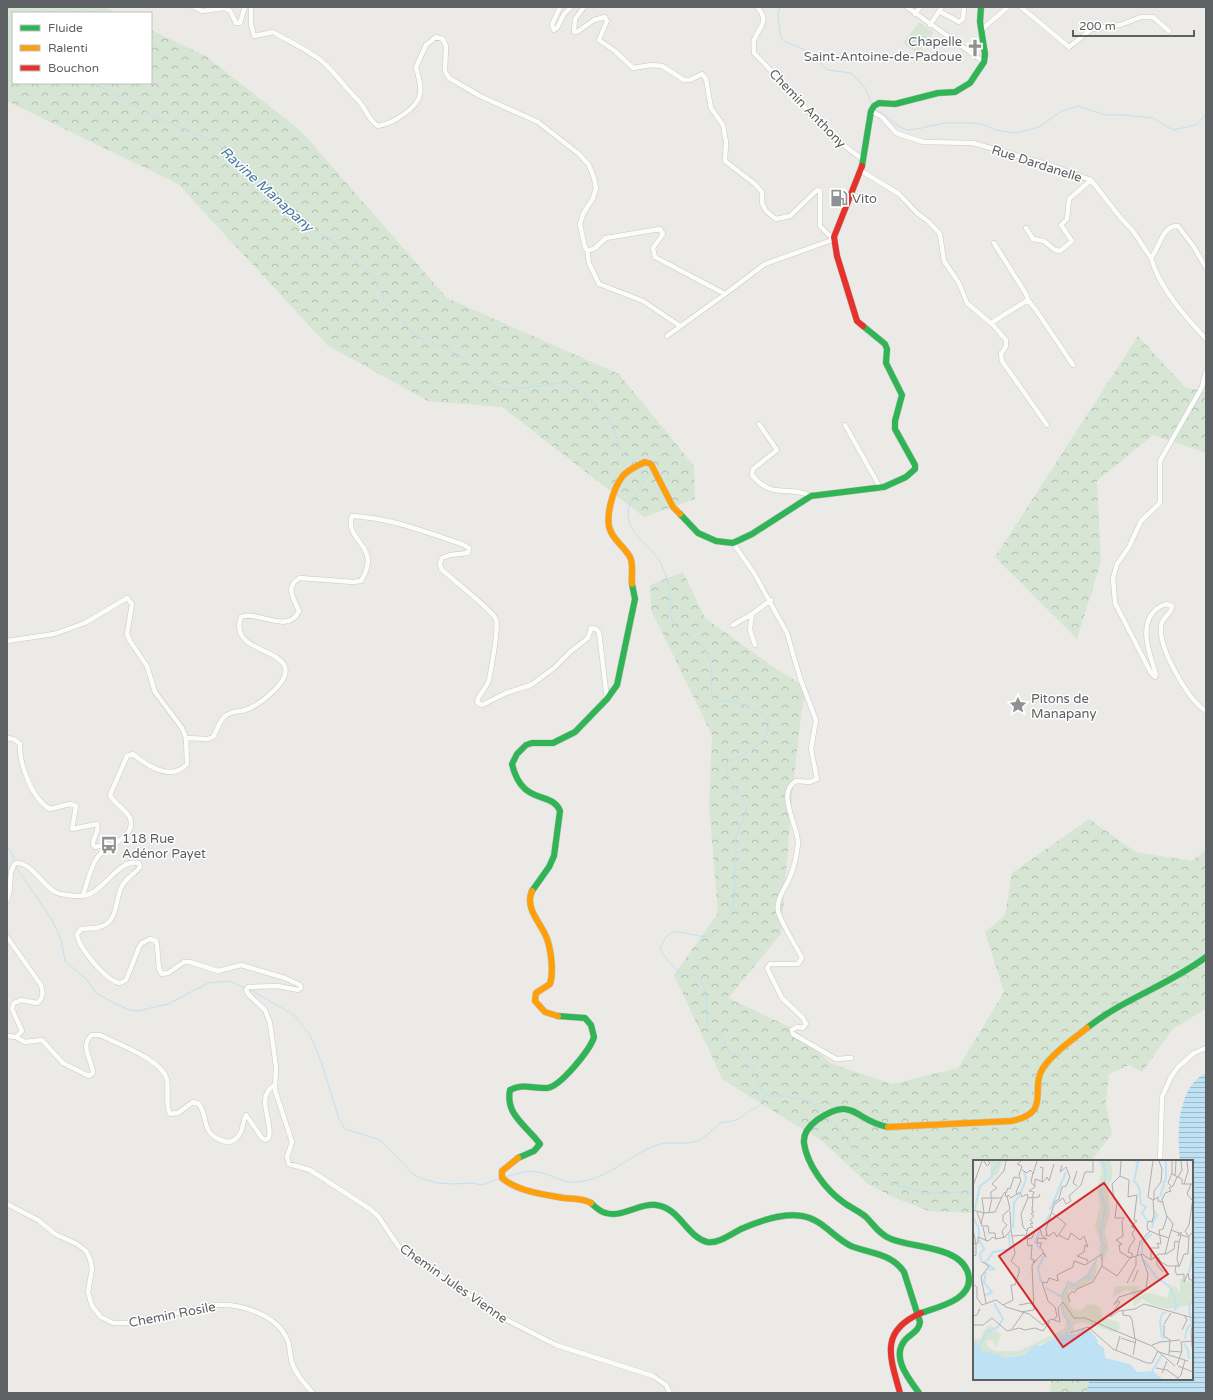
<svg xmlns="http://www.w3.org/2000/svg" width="1213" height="1400" font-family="'Varela Round',sans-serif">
<defs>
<pattern id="forest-crowns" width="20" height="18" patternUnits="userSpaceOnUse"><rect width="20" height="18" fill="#d7e6d4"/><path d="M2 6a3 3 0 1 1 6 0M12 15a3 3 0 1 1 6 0" fill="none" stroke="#b2beb0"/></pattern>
<pattern id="water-rules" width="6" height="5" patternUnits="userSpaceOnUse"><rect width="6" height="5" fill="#bee1f3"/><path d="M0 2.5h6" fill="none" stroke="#9ebac8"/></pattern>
</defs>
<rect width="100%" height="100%" fill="#eceae7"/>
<path fill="url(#forest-crowns)" d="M7 7H104L117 13H13V83H151V30L206 56 301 131 447 298 619 374 694 466 695 499 644 517 502 407 428 401 327 345 178 184 7 101Z
M1138 336 1185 387 1206 392V453L1153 435 1097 481 1101 562 1077 639 995 557Z
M683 572 705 618 778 670 807 688 802 708 793 787 781 934 728 998 792 1028 830 1063 892 1084 958 1068 1004 992 985 932 1005 915 1012 873 1089 819 1136 852 1192 861 1206 850V1009L1173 1029 1142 1072 1129 1065 1109 1074 1106 1103 1112 1134 1091 1161H974V1213L929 1211 895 1198 868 1184 822 1141 723 1080 674 975 718 913 709 805 712 735 651 610 650 585Z
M1051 1379H1090L1086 1393H1050Z"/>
<path fill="#d7e6d4" d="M919 22 934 32 918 54 903 43Z"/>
<path fill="url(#water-rules)" d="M1206 1073V1393H1086L1090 1379H1192V1161H1180C1177 1133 1177 1087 1206 1073Z"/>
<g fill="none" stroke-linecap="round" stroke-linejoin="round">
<path stroke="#bee1f3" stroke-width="1" d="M780 7 778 14 779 26 781 37 784 41 805 50 828 70 851 73 865 88 871 102
M7 26 13 30
M94 83 161 120 203 136 232 153 267 186 286 208 311 229 328 238 343 249 361 267 372 274 385 300 416 336 461 356 497 388 509 390 561 383 572 385 583 391 606 417 613 427 620 448 624 454 636 464
M878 110 898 126 907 130 917 129 944 123H973L982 124 996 130 1015 133 1039 127 1062 111 1078 106 1106 115H1124L1153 118 1173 130 1196 125 1206 115
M640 468 644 482C640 491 629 500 628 511 627 536 652 545 661 564 665 572 669 584 670 593 671 605 668 616 676 626 685 637 702 641 708 654 714 668 709 683 712 697L716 701H728L742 704 764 714 769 723 767 734 762 742 742 756 726 763 727 774 747 805C746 817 739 826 736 837 735 844 737 852 736 858 736 865 734 871 734 877 735 896 735 920 717 933 702 944 678 924 667 936 664 939 662 945 660 949 666 958 673 969 683 974 688 976 693 973 698 977 710 990 704 1013 709 1028L722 1036 729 1052 740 1055 749 1062 762 1090 768 1096H786L810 1102 818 1107 823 1112
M7 848 11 852 15 861
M16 867 52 920 61 939 65 961 87 980 96 993 114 1003 130 1010 137 1011 168 1004 208 983 229 981 245 988
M249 989 294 1015 310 1035 321 1061 339 1119 345 1129 380 1140 414 1175 423 1179 438 1183 455 1184 472 1183 483 1185 498 1179
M828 1118 841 1130 852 1148 892 1183 924 1193 974 1192
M505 1177C515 1174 526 1170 537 1172 552 1174 563 1184 578 1182 607 1179 626 1158 652 1147 669 1139 677 1146 693 1142 706 1140 710 1130 720 1123 723 1122 728 1122 732 1121 738 1120 741 1118 745 1114 756 1104 757 1115 765 1094"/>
<g stroke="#c8c8c7" stroke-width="5.5">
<path id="street" d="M194 7 202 11 225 8 230 11 236 23H240L245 7
M251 7V24L254 36 273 32C288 41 314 53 325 64 337 75 346 89 358 100 366 109 368 120 378 126 389 124 395 120 404 114 425 100 422 89 416 67L426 45 436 37 443 39 446 46 445 71 449 78 480 96 538 122 579 154 589 165 594 178 596 188 593 198 583 214 580 224 585 248 588 251 595 248 606 238 660 229 663 234 653 248 655 257 725 294 765 264 832 240 834 237
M560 7 552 25 554 30 557 28 564 14 571 7
M584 7 575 19 574 32H577L594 20 605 17 607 21 599 40 615 51 633 68 652 65 662 66 684 80H690L702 74 706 79 711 108 723 125 726 142 725 161 755 184 762 192V203L766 211 776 219 790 216 817 190 820 191V226L833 239
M757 7C771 22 758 28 754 40 753 44 754 49 754 53 790 89 821 132 864 160
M907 7 984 62
M1021 7 1069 47 1092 29 1120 25 1141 17H1153L1169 31
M939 11 959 22 963 19 964 7
M915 14 920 7
M930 25 942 7
M981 30 1008 7
M871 111 882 117 896 133 923 142 973 143 1050 165 1091 180 1120 217 1133 231 1151 258C1160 247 1162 225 1178 226L1194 247 1206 268
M860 170 899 194 917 213 929 222 940 234 944 261 959 283 967 303 994 326 1006 340V346L1001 354 1002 361 1047 425
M1026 228 1033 239 1044 241 1055 250 1060 251 1072 241 1061 225 1067 219 1069 199 1091 180
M994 243 1026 294 1028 300 1036 310 1073 365
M587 249 589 263 599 284 643 301 680 326
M1151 258C1160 289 1185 316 1206 339
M991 323 1028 300
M667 336 725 294
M1206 371 1202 387 1160 461V503L1141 521 1129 547 1117 564 1113 578 1115 603 1151 673 1155 677 1156 674C1148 651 1135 615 1166 604L1172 606C1172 614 1161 618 1161 627 1159 649 1188 700 1206 711
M759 424 777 450 753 469 752 475C772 500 789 485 811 496
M845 425 881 489
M733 543 754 573 787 633 800 678 816 720 811 749 817 779 810 782 796 781C775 793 799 826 798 844 797 854 794 867 790 877 786 887 776 899 778 911 781 923 796 946 802 958L798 964H770L767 968 782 998 803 1018 806 1024 803 1028 797 1027 792 1030 793 1034 836 1059 851 1058
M733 625 752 614
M7 641 54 634 85 623 127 598 132 604 127 634 130 641 147 666 155 692 182 728 186 738 187 764C171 782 146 765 133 754L127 756 110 795C114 804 126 809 130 818 137 839 105 845 97 858 90 868 87 884 83 895
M755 645 750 630 752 614 771 600
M7 738 14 739 20 744C19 764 32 799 50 809L70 804 76 806 72 829 97 824C100 832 92 838 93 845L95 847 107 844 111 846
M186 738 208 739 213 737C217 731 219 721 225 716 231 711 239 712 245 710 258 706 290 682 285 667 279 648 229 650 241 617 258 610 288 635 299 611 294 599 284 586 300 578L353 582 361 581C383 544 344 543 352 516 391 518 426 532 462 544L469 548 468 553 450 555 442 558 440 563 441 569C451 578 492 610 496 619 499 628 491 669 489 680 487 688 479 693 477 702L482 705 506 693 531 685 554 668 570 652 588 638 591 628 596 629 599 632 607 699
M7 900C13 889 7 869 16 863 31 862 42 885 55 892 64 896 73 896 82 896 104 894 117 858 139 863L140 867C134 875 125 878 121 888 115 901 118 922 100 927 94 929 87 928 81 929L77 934C78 947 107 982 120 983L126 980 128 975 139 947 142 943 150 939 156 941 157 945 159 969 162 974 168 973 184 962H190L218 971 241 965 285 978 300 985 301 988 298 990 278 986 248 987 246 990 248 994 265 1010 270 1023 276 1067 275 1090 292 1142 287 1157 289 1164 310 1170 370 1209 378 1216 399 1247 501 1317 556 1345 653 1376 666 1385 670 1393
M7 937 41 985C43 992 44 998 37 1003L21 1000 14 1003 12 1009 22 1031 16 1037 7 1036
M16 1037 25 1042 42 1040 63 1063 89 1076 93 1073C92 1060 79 1045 92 1035H100C118 1044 163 1060 167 1080 169 1090 165 1105 170 1114L178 1113 193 1102 199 1104C209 1118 200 1133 223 1141 229 1143 235 1141 239 1135 244 1129 242 1122 246 1115L262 1138 265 1140 269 1138C273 1120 255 1098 274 1085
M1160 1161 1162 1097 1171 1077 1178 1067 1194 1053 1206 1048
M7 1204 38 1220 55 1234 77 1244 86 1251 90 1259 92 1269 88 1292 92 1306 101 1317 113 1323H131L214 1305C240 1303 277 1314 288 1341 290 1348 290 1356 292 1363 296 1375 305 1384 313 1393"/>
</g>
<g stroke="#c6c7c6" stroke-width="7">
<path id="fast" d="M862 166 871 111 874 106 879 103 895 104 938 93 955 92 970 83 984 62 985 54 980 22 981 7
M680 514 698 533 716 541 733 543 752 534 811 496 884 487 906 477 915 469V465L895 429V421L902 395 886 363 887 349 885 344 863 326
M532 891 549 867 554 856 560 811C552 790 522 807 512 764L517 754 526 745 532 743H553L575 732 607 699 617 685 635 599 632 584
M1087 1028C1123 999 1169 985 1206 957
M888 1127C854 1121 854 1094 817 1120 809 1126 803 1133 804 1143 807 1165 826 1190 843 1202 851 1208 859 1211 866 1217 874 1225 880 1235 891 1239 913 1248 960 1246 968 1273 976 1299 938 1307 921 1313
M518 1158 534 1151 540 1144C527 1126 505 1115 510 1090 523 1083 533 1089 547 1088 560 1087 590 1050 594 1037L591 1025 585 1018 558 1016
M591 1203C595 1207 600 1212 606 1213 622 1218 639 1203 656 1205 680 1208 686 1236 707 1242 718 1244 731 1234 741 1229 759 1221 782 1213 802 1216 822 1219 834 1238 851 1246 871 1254 891 1253 904 1272L920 1322C919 1331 912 1333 906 1339 890 1356 908 1378 919 1393"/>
</g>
<g stroke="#c6c7c6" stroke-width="7">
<path id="slow" d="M632 584C631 575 634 565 630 557 625 548 615 541 611 532 604 519 613 489 622 477 627 470 637 466 645 462L651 464 673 507 680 514
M532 891C525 907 538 920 545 934 551 946 554 972 550 984L536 993 535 1001 545 1012 558 1016
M888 1127 1011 1121C1053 1113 1029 1089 1043 1068 1053 1053 1072 1040 1087 1028
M518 1158 502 1171V1178C517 1191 544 1195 564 1198 573 1199 582 1198 591 1203"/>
</g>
<g stroke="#c6c7c6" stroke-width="7">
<path id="jam" d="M862 166 834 237 837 256 857 321 863 326
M900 1393C890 1357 879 1331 921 1313"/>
</g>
<use href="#street" stroke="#fcfcfb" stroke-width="4.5"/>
<use href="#fast" stroke="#30b455" stroke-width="6"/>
<use href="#slow" stroke="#ff9f0a" stroke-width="6"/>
<use href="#jam" stroke="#e5322d" stroke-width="6"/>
</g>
<defs>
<g id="church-bare" transform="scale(1.38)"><path d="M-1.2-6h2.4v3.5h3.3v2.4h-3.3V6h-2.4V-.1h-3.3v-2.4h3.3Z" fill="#8f9192" stroke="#fff" stroke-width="2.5" paint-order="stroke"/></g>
<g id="fuel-bare" transform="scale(1.38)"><path d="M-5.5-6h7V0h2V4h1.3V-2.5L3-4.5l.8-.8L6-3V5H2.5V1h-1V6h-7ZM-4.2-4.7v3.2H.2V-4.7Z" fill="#8f9192" stroke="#fff" stroke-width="2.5" paint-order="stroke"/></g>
<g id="sight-bare" transform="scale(1.38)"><path d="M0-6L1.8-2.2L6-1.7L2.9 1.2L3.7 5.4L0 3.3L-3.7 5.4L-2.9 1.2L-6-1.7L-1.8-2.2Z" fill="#8f9192" stroke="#fff" stroke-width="2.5" paint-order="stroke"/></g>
<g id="bus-bare" transform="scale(1.38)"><path d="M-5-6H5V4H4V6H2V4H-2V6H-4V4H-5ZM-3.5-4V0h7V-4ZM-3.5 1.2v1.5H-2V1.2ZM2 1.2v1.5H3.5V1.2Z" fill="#8f9192" stroke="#fff" stroke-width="2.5" paint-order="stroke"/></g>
</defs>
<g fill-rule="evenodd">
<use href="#church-bare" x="975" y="48"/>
<use href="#fuel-bare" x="839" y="198"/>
<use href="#sight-bare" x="1018" y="705"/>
<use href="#bus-bare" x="109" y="845"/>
</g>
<g text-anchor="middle" stroke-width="3" stroke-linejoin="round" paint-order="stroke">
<g font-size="13" fill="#5d6164" stroke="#fff" text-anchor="start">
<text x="962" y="46" text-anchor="end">Chapelle<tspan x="962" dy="15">Saint-Antoine-de-Padoue</tspan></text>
<text x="852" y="203">Vito</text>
<text x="1031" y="703">Pitons de<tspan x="1031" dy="15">Manapany</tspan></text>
<text x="122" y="843">118 Rue<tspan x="122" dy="15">Adénor Payet</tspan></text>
</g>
<g font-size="13" fill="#5d6164" stroke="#fff">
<text transform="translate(808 108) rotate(46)" y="5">Chemin Anthony</text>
<text transform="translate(1037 163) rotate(18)" y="5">Rue Dardanelle</text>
<text transform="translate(454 1283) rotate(35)" y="5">Chemin Jules Vienne</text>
<text transform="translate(172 1314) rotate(-11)" y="5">Chemin Rosile</text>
</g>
<g font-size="14" font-style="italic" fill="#477aa0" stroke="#fff">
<text transform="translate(267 189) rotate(42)" y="5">Ravine Manapany</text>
</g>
</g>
<g transform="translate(973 1160)">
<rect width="220" height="220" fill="#eceae7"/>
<path d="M18 1H30L23 17 17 11ZM126 1H137L139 8V20L135 25 137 52 132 72 136 89 130 101 126 98 127 82 122 65 127 46 124 28 129 11ZM121 102 124 104 122 119 102 130H95L97 146 102 150H109L113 145 119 144 127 147 129 157 146 162 147 168 143 173 109 162 101 165V172H96V167L94 175H87L59 188 47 197 44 195 30 198 8 191 0 182V178L8 180 9 173 17 164 28 175 23 187 19 180 13 181 15 187 23 191H46L91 169 93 162 88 152V134L94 124H101L113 115ZM207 119 220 122 218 145 196 149 181 146 169 139 161 147 159 132 153 130 140 137 142 126H166L165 134 178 133 194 138 196 130 201 125 207 132Z" fill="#d7e6d4"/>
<path d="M110 169 117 171 124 179 125 184 131 188 132 198 157 204 164 212 180 211 189 219H0V182L5 184 9 191 27 195 30 198 51 195 62 185 67 186 87 175 103 174Z" fill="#bee1f3"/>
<path fill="none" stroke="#bee1f3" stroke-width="2" d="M130 1 133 15 128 31 132 47 128 72V81L132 87 130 93M162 1 165 2 161 21 166 27 168 44 173 47 169 53 174 60M48 32 53 19 51 12M187 37 193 17V1M2 49 7 26 19 17V12L27 1M77 50 93 12M0 57 6 69V77M40 68 41 43 47 35M179 68 181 59 184 56 182 51M68 69 77 54M66 72 62 82 67 89M6 80 11 89 7 94 8 100M169 93V83L179 74M171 100 183 117 197 127 204 145 201 151M11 101 21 109 15 110M14 101 20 92 37 89 36 74M216 112 220 95M68 122 65 108 71 96M73 128 89 137M12 135 19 133 11 122 13 112M91 140 89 137 95 122 101 125 112 117 117 119 116 113 124 99M90 145V152L97 166 94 175M217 156 216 144 220 141M192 179 189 177 187 162 189 154 193 152M212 179 214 169 219 163 217 159M211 184 215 190 216 199M6 186 14 172 25 167 30 159 21 143M179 211 189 195"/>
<path fill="none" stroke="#afafaf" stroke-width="1" d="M11 1 14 6 17 3 15 1M148 1 147 16 139 24 141 39 144 42 142 58H151L149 61 150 76 143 80 149 84 146 85 147 92 157 98M180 1 175 37 180 40M199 1V14L209 19V24H220M67 7 70 8 69 22M49 10 54 13 57 10 60 13 58 22 61 26M60 14 64 1M147 16 156 20 155 37 164 35 161 60 164 61 158 66 162 67H159L162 69 159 74 162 79 157 86 155 92 160 94 157 98M202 16 203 1M205 17 209 10 208 1M211 24 215 11 214 1M218 24 214 34 219 40M0 26 9 1M104 26 100 23 104 11M198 26 195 23 199 13M33 33 35 28 37 29 41 17 46 18M45 35 43 32 48 21 46 15 49 6 44 4 48 1M59 37 61 32 56 31 62 27V19L70 22 74 17 76 21 81 4M18 38V32L24 28 19 24 31 11 33 1M181 40V31L188 22 189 9 186 1M81 44V42L86 39 89 27 93 26 97 17 93 7 87 12 89 5M0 50 11 53 9 38H28L32 32 33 37 35 35 38 38 47 32 49 37 54 34 55 38 66 37 67 34M37 51 38 70M4 52 9 66H15L16 73H22L23 79M16 52 19 38M11 53 22 52 29 37M8 64 11 52M10 67 13 81M0 69 3 84M198 70 206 73 205 76 208 72V75M54 71 50 67 48 54 55 38M72 75 76 76 81 72 84 77 93 64 78 52M74 75 73 69 81 45 90 38 93 44 98 41 96 36 108 25 112 12H120V1M86 75 95 80 98 73 107 80 111 76 115 87 112 85 111 92 104 96 115 100 114 102M186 75 175 70 174 67 175 61 179 62 181 55 180 40 185 37V41L189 42M187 75 196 78 200 64 194 56M53 76 55 68 60 67 57 64 60 63 57 60 61 56 58 54 61 52 59 51 60 38M31 78 29 71 34 65 30 61V55L37 49 34 36M54 78 55 86 59 85 58 99 61 100 60 103 63 100M206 82 204 99 206 106M0 84 5 83V77L15 81 20 77 23 79 32 77 38 70 39 76 51 75 55 79 59 78 62 71 67 69 69 76M168 94 175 114 173 129 146 137 141 145 144 141 147 142 137 157 146 151 162 149 171 144 220 158M192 94 196 78M0 96 3 95V84M164 96 167 82 177 71M180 98 185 97 188 102 195 106H203L202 111 204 115 211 114V122L215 113 216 119 220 121M184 99V105L190 112M178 100V88H186L184 83 188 84 186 70 190 69 194 57 189 40 192 33 198 31 196 28 200 26 204 17M8 101 16 106 8 117 13 143M203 105 206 107 211 94H215L216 77 212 71 216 65 220 38M160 122 165 110M154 123 163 105V96M0 124 4 127V138L9 145M97 142 95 136 99 131 101 133 104 129 120 122 129 106M9 145 23 140 33 147 56 154 70 165 78 159 87 162 85 148 90 142 101 158H112L179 186 202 206M30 145 40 140 38 125H42L46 113V108L38 101 42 94 39 76M46 145 57 143 62 146M150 151V155L157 156 159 160 162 179M48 152 61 150 59 105 70 93 73 97 67 86 69 83H64L65 78 74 79 69 76M0 156 4 155 7 149 5 150M81 160 84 156 82 147 75 141 69 122 74 123 76 118 85 121 84 115 100 107 101 101 112 105 129 94V106L144 116 157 98 169 94 178 100 186 94H193L201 89 202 81 206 82 208 75 215 77 220 72M220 163 218 172 220 196M191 164 198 153M0 165H10L19 158 34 171 46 168 52 170 62 168 70 171 77 161M191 165V176L197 180 196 194M39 169 51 152M209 170 214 160 212 156M97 173 115 167 140 189 174 203H179L185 191M148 178 163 183M208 182 220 181M179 185 187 182 207 180M143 190 147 176M196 191 209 192M186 192 215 201M160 195 163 179M204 205 209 191 208 182M205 206 220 212M183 208 194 210 205 218M189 213 194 201M204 219 208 215 212 200"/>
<path fill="#d62828" fill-opacity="0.15" stroke="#d62828" stroke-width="2" d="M131 23 195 114 90 187 26 96Z"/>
<rect width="220" height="220" fill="none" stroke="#5d6164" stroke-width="2"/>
</g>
<rect width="1213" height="1400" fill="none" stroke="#5d6164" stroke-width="16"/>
<rect x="12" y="12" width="140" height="72" fill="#ffffff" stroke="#bec0c1"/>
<rect x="20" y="25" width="20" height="6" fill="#30b455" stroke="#bec0c1"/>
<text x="48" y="32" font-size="12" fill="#5d6164">Fluide</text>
<rect x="20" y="45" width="20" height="6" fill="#ff9f0a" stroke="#bec0c1"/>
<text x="48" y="52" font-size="12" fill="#5d6164">Ralenti</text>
<rect x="20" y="65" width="20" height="6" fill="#e5322d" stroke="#bec0c1"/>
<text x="48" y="72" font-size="12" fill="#5d6164">Bouchon</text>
<path d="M1073 30v6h121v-6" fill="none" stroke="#5d6164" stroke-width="2"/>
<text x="1079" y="30" font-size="12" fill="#5d6164" stroke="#ffffff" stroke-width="3" paint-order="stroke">200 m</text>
</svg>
